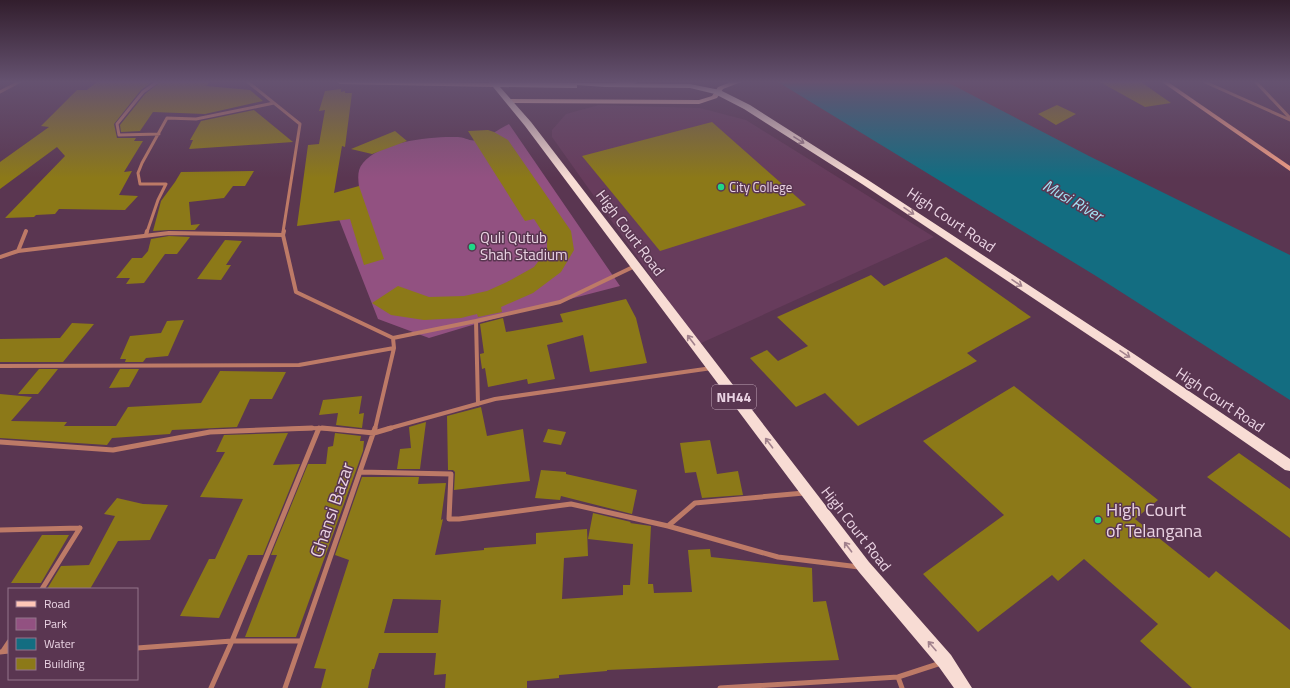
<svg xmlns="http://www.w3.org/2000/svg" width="1290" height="688" font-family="'Titillium Web',sans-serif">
<rect width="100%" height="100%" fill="#5a3651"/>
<path fill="#673c5c" d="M599 105 700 108 746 120 934 237 699 344 552 137V130L566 114Z"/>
<path fill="#925181" d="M509 124 620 286 489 320 429 338 378 319 335 209 359 187C358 178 357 170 363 163 380 141 432 136 458 137 464 137 471 142 476 140 487 138 499 129 509 124Z"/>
<path fill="#136d81" d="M778 82H947L1089 156 1290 255V400L1096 276Z"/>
<path fill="#8c7918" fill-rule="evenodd" d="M97 82H152L141 90 114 124 117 138H136L134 141H143L124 172 132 171 119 195 138 196 125 210 59 209 55 214 36 215 34 217 5 218 65 156 57 147 0 189V162L49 127 41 126 77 90H87Z
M160 82H210L206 86 250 90 263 101 205 114 153 112 140 131 121 132 120 125 145 94Z
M1100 82H1141L1171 103 1145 107Z
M341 89V92L345 91V93H352L345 147 342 146 334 193 359 186 384 259 364 265 350 219 297 226 308 145 319 144 325 110 319 111 325 91Z
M1057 105 1076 114 1056 125 1038 114Z
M254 110 293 142 189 149 193 140H190L201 121Z
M712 122 806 205 660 251 582 156Z
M488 130 494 132 508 140 571 231 574 250 561 272 533 293 501 307 502 312 478 317 477 314 461 318 424 320 391 315 372 303 398 286 429 297 464 296 487 291 507 282 534 267 547 250V239L534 219 525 221 468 131Z
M395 131 407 141 372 154 351 149Z
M254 171 245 186H233L224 198 189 202 191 225 200 224 195 230H169L153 231 161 201 175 182 181 172Z
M169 236 190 237 177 254H165L144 283 126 284 130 278H116L132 258H142L148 251 151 239Z
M225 240 242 241 226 265H231L221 280 197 279Z
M946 257 1031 317 967 353 977 361 858 426 825 393 796 407 750 358 767 350 778 361 808 346 777 317 871 275 884 286Z
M626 299 636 318 647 363 590 372 583 335 547 345 555 379 528 384 527 379 488 387 485 368 482 369 480 355V354L484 353 480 324 503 318 506 332 563 322 560 314Z
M184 320 168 356 146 358 143 362H125L126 359H120L130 336 161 333 167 321Z
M72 323 94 324 63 362H0V339L60 338Z
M39 369H58L38 394H18Z
M120 369H139L129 387 109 388Z
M220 371 286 372 272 399H250L237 427 172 430 170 434 112 438 107 445 0 438V394L32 397 11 421 67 422 64 426H116L128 407 201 403Z
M1014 386 1158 500 1135 519 1209 578 1216 571 1290 630V688H1192L1140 641 1158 624 1084 559 1058 581 1052 575 978 632 923 574 1004 515 923 441Z
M362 396 359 414 364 413 362 428 336 425 338 413 319 415 323 400Z
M481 407 487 436 523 429 530 481 454 490 455 472 453 470H448L447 416Z
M426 422 420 469H397L400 449 411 448 409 427Z
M548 429 566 432 561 445 543 442Z
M288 433 273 465 300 464 263 555H248L219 618 180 616 209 559H215L243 499 200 497 225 452H216L224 435Z
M335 433 361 436 360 441H364L363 451 296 637H245L277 555H271L308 464H326L328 447 333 446Z
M710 440 717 474 738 471 743 495 702 498 696 472 685 473 680 443Z
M1239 453 1290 489V538L1207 477Z
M541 470 566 472V474L637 490 632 514 561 496 560 500 535 498Z
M362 477H419L418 484 446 483 441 520 443 519 435 555 484 550V548L536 544V533L587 529 588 556 564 558 562 599 623 595V585H630L633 544 588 539 593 513 631 522 630 523 651 526 648 584H653L654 593 692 592 688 550 710 549 711 557 812 568 813 602 826 601 839 660 607 670V671L559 675V678L527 681V688H445L446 674 434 675 436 653H379L374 669H372L368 688H321L326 669 314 668 349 560 335 555ZM393 599 441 600 438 633H384Z
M117 498 143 504 168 505 150 540 118 541 90 589H47L61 566 89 565 115 516 104 514Z
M42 535H69L41 583H11Z"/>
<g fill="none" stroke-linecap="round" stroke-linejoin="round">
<path stroke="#bd7a67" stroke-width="3" d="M157 82 143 92 117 124 119 135 159 134
M248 82 300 124 283 232
M1205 82 1290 120
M1256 82 1290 118
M0 92 19 82
M147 232 158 200 166 184H140L138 173 142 163 167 118 196 119 274 103"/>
<path stroke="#bd7a67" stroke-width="4" d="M284 231 283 235 296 292 393 338
M146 235 147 231
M18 251 26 231
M0 257 18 251 169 233 283 235
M476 321 560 302 635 266
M393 338 476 321 478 404
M0 366 299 365 394 348
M285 429 319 428 333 429
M375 429 394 348 393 338
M387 429 495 399 712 368"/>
<path stroke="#bd7a67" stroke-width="5" d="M322 428 374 433 391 428
M0 442 113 450 210 432 312 428
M360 472 451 474 449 519H459L571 504 668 526 778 557 859 567
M668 526 695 503 804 493
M0 530 80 528
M42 589 80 528
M137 648 232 641H301
M3 651 9 642
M0 652 9 651
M898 677 902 688
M211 688 232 641 319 428
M285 688 375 428
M720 688 898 677 941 663"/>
<path fill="#f39e85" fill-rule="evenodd" d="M1162 82H1168L1290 166V171Z"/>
<path fill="#ffc7b7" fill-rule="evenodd" d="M337 82 494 83 497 85 494 87 340 84Z
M619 82H637L634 84 609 87 606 85Z
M731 82H741L723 89 717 98 699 104 509 103 506 101 509 99 699 100 712 96 718 87Z"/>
<path fill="#f8dcd4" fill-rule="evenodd" d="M489 82 690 84 720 90 750 105 868 180 1134 354 1290 459V471L1285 470 1126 360 862 184 744 109 715 94 690 88 605 87 577 85V88H574L500 87 531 122 869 562 951 655 972 688H954L939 667 859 572 525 126Z"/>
</g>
<defs><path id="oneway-shaft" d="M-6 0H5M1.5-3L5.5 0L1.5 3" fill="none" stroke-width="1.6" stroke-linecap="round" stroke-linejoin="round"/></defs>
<g stroke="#a1818c">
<use href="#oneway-shaft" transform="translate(799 140) rotate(32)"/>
<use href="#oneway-shaft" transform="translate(909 211) rotate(34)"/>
<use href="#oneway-shaft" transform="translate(1017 283) rotate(34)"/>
<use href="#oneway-shaft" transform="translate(691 340) rotate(-127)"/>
<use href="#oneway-shaft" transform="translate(1125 354) rotate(34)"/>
<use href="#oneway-shaft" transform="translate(769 443) rotate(-127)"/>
<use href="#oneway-shaft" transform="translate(848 547) rotate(-127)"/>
<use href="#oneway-shaft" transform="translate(932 646) rotate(-131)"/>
</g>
<linearGradient id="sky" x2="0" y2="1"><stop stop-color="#321e2d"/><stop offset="0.46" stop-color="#655270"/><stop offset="1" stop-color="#655270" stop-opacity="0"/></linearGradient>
<rect width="1290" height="178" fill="url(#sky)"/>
<g fill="#1fd887" stroke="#5a3651" stroke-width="1.5">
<circle cx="721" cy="187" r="4"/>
<circle cx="472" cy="247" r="4"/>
<circle cx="1098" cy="520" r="4"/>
</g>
<g text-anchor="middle" stroke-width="3" stroke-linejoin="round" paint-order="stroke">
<g font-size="13" fill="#ead3e3" stroke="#5a3651" text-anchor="start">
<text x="729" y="192">City College</text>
</g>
<rect fill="#5a3651" stroke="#bfa4b7" stroke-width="1" x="712" y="385" width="44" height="24" rx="3"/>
<g font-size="14" font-weight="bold" fill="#ead3e3">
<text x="734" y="402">NH44</text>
</g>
<g font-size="15" fill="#ead3e3" stroke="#5a3651">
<text transform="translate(951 220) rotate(34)" y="5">High Court Road</text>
<text transform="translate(630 233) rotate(53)" y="5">High Court Road</text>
<text transform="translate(1220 400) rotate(34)" y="5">High Court Road</text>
<text transform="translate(856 529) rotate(52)" y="5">High Court Road</text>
</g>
<g font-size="15" fill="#ead3e3" stroke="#5a3651" text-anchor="start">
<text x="480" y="243">Quli Qutub<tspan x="480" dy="17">Shah Stadium</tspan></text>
</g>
<g font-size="16" font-style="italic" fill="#a3e2f3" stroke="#5a3651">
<text transform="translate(1073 200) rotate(30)" y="6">Musi River</text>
</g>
<g font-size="18" fill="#ead3e3" stroke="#5a3651">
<text transform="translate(332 510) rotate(-71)" y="6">Ghansi Bazar</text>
</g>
<g font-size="18" fill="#ead3e3" stroke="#5a3651" text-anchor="start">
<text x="1106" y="516">High Court<tspan x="1106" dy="21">of Telangana</tspan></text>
</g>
</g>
<rect x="8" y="588" width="130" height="92" fill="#5a3651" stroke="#94758b"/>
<rect x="16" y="601" width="20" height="6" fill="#ffc7b7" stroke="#94758b"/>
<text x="44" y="608" font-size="12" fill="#ead3e3">Road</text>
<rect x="16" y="618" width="20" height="12" fill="#925181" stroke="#94758b"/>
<text x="44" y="628" font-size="12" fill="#ead3e3">Park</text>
<rect x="16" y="638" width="20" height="12" fill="#136d81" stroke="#94758b"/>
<text x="44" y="648" font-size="12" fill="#ead3e3">Water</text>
<rect x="16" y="658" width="20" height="12" fill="#8c7918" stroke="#94758b"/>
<text x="44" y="668" font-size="12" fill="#ead3e3">Building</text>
</svg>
